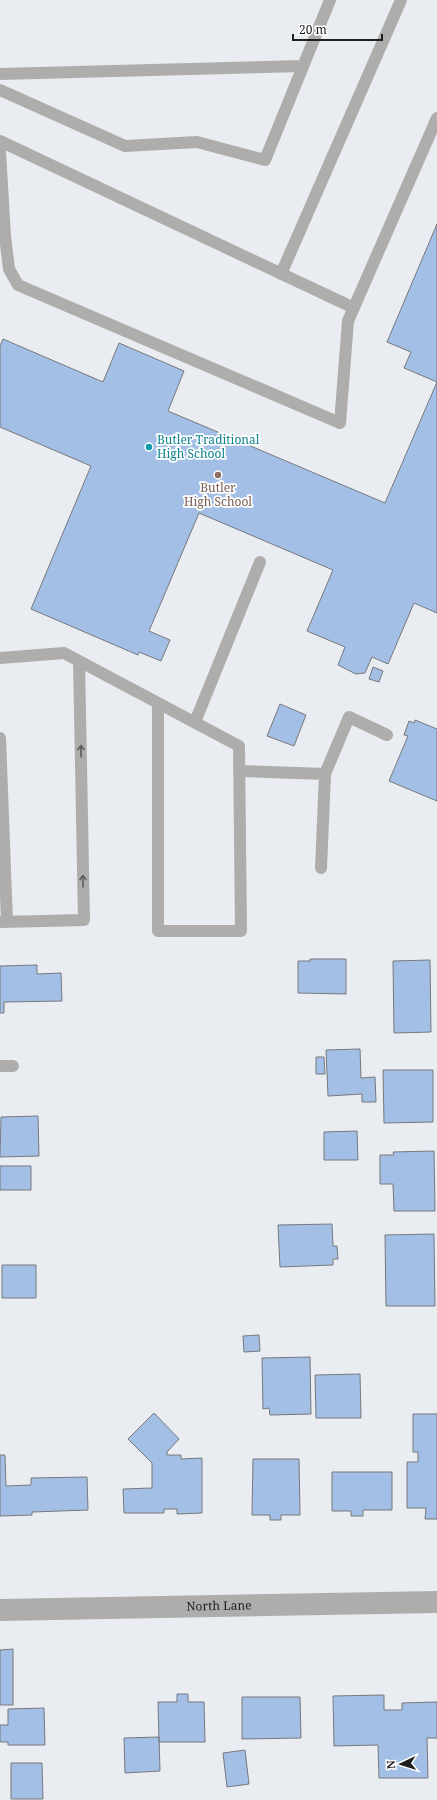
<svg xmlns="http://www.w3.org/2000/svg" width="437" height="1800" font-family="'Noto Serif',serif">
<rect width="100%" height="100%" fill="#e9ecf0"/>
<path fill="#a4bfe6" stroke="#76797c" d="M437 224V613L414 603 388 664 372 657 365 673 356 674 338 665 345 647 307 631 333 570 199 513 149 631 170 640 161 661 139 652 138 655 31 609 91 466 0 427V346L3 339 103 382 119 343 184 371 168 411 385 503 437 382 404 368 411 352 387 342Z
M373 667 383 671 379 682 369 679Z
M280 704 306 715 294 746 267 736Z
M415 720 437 729V801L389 781 408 736 404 735 409 721 414 723Z
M310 959H346V994L298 993V961H310Z
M430 960 431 1032 394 1033 393 961Z
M37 965V974L61 973 62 1001 4 1002V1013H0V966Z
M360 1049 361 1078 375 1077 376 1102H362V1094L328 1096 326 1050Z
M316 1057H324L325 1074H316Z
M383 1070H433V1122L384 1123Z
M38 1116 39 1156 0 1157 1 1117Z
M357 1131 358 1160H324V1132Z
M434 1151 435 1211H394L393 1184H380V1155H394L393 1152Z
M0 1166H31V1190H0Z
M332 1224 333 1246H337L338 1259H333V1265L280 1267 278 1225Z
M434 1234 435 1306H386L385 1235Z
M2 1265H36V1298H2Z
M259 1335 260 1351 244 1352 243 1336Z
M310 1357 311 1414 270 1415 269 1408 263 1409 262 1358Z
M360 1374 361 1418H316L315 1375Z
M154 1413 179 1439 167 1452V1455H181V1459L202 1458V1513L177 1514V1509H164V1513H124L123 1489 152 1488V1463L128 1439Z
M413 1414H437V1519H425L426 1508H407V1462H418V1452H413Z
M0 1455H5L6 1486 31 1485V1478L87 1477 88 1510 32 1512V1515L0 1516Z
M253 1459H299L300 1515H281V1520H270V1515H252Z
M332 1472H392V1510H363V1516H351V1511H332Z
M13 1649V1705H0V1650Z
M177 1694H188V1702H204L205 1742H159L158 1702H177Z
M384 1695V1710H402V1703L437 1702V1738H427L428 1778H379L378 1745 334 1746 333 1696Z
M242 1697H300L301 1738 242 1739Z
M44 1708 45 1745H8V1742H0V1725H8V1709Z
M159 1737 160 1771 125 1773 124 1738Z
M245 1750 249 1784 227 1787 223 1753Z
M11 1763H42L43 1799H11Z"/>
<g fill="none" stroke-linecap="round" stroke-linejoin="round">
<path stroke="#afadab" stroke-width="12" d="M0 74 303 66
M0 90 125 146 197 142 265 160 330 0
M0 141 354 308
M0 151 5 236 9 269 18 285 340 423 348 321 437 118
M281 274 401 0
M0 658 64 653 239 746 241 931H158V703
M195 722 260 562
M0 738 7 922
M239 771 325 774
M321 868 325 774 349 717 387 735
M0 922 84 920 79 661
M0 1066H13"/>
<path stroke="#afadab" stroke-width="22" id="s1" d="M0 1610 437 1602"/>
</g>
<defs><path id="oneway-shaft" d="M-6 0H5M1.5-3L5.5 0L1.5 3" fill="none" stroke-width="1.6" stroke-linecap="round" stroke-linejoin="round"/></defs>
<g stroke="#5f5e5f">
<use href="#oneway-shaft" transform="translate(81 751) rotate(-91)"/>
<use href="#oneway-shaft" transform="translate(83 881) rotate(-91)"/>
</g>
<circle fill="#0f9aa8" stroke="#fff" stroke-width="1.5" cx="149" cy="447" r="4"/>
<circle fill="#8d6e63" stroke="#fff" stroke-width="1.5" cx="218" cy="475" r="4"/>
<g text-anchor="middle" stroke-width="3.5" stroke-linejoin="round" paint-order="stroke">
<g font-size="12" fill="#0d838f" stroke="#fff" text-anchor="start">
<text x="157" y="444">Butler Traditional<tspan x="157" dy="14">High School</tspan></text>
</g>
<g font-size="12" fill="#785e54" stroke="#fff">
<text x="218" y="492">Butler<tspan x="218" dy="14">High School</tspan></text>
</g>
<g font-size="12" fill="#1d1e20" stroke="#fff">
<text dy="4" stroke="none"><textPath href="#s1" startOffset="219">North Lane</textPath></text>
</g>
</g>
<g transform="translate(401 1764) rotate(266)" stroke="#ffffff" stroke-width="3" paint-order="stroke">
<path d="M0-3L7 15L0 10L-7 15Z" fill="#1d1e20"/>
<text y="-6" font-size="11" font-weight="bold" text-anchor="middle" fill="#1d1e20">N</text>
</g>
<path d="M293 34v6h89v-6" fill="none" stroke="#1d1e20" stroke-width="2"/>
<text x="299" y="34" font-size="12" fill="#1d1e20" stroke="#ffffff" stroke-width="3" paint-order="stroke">20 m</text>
</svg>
